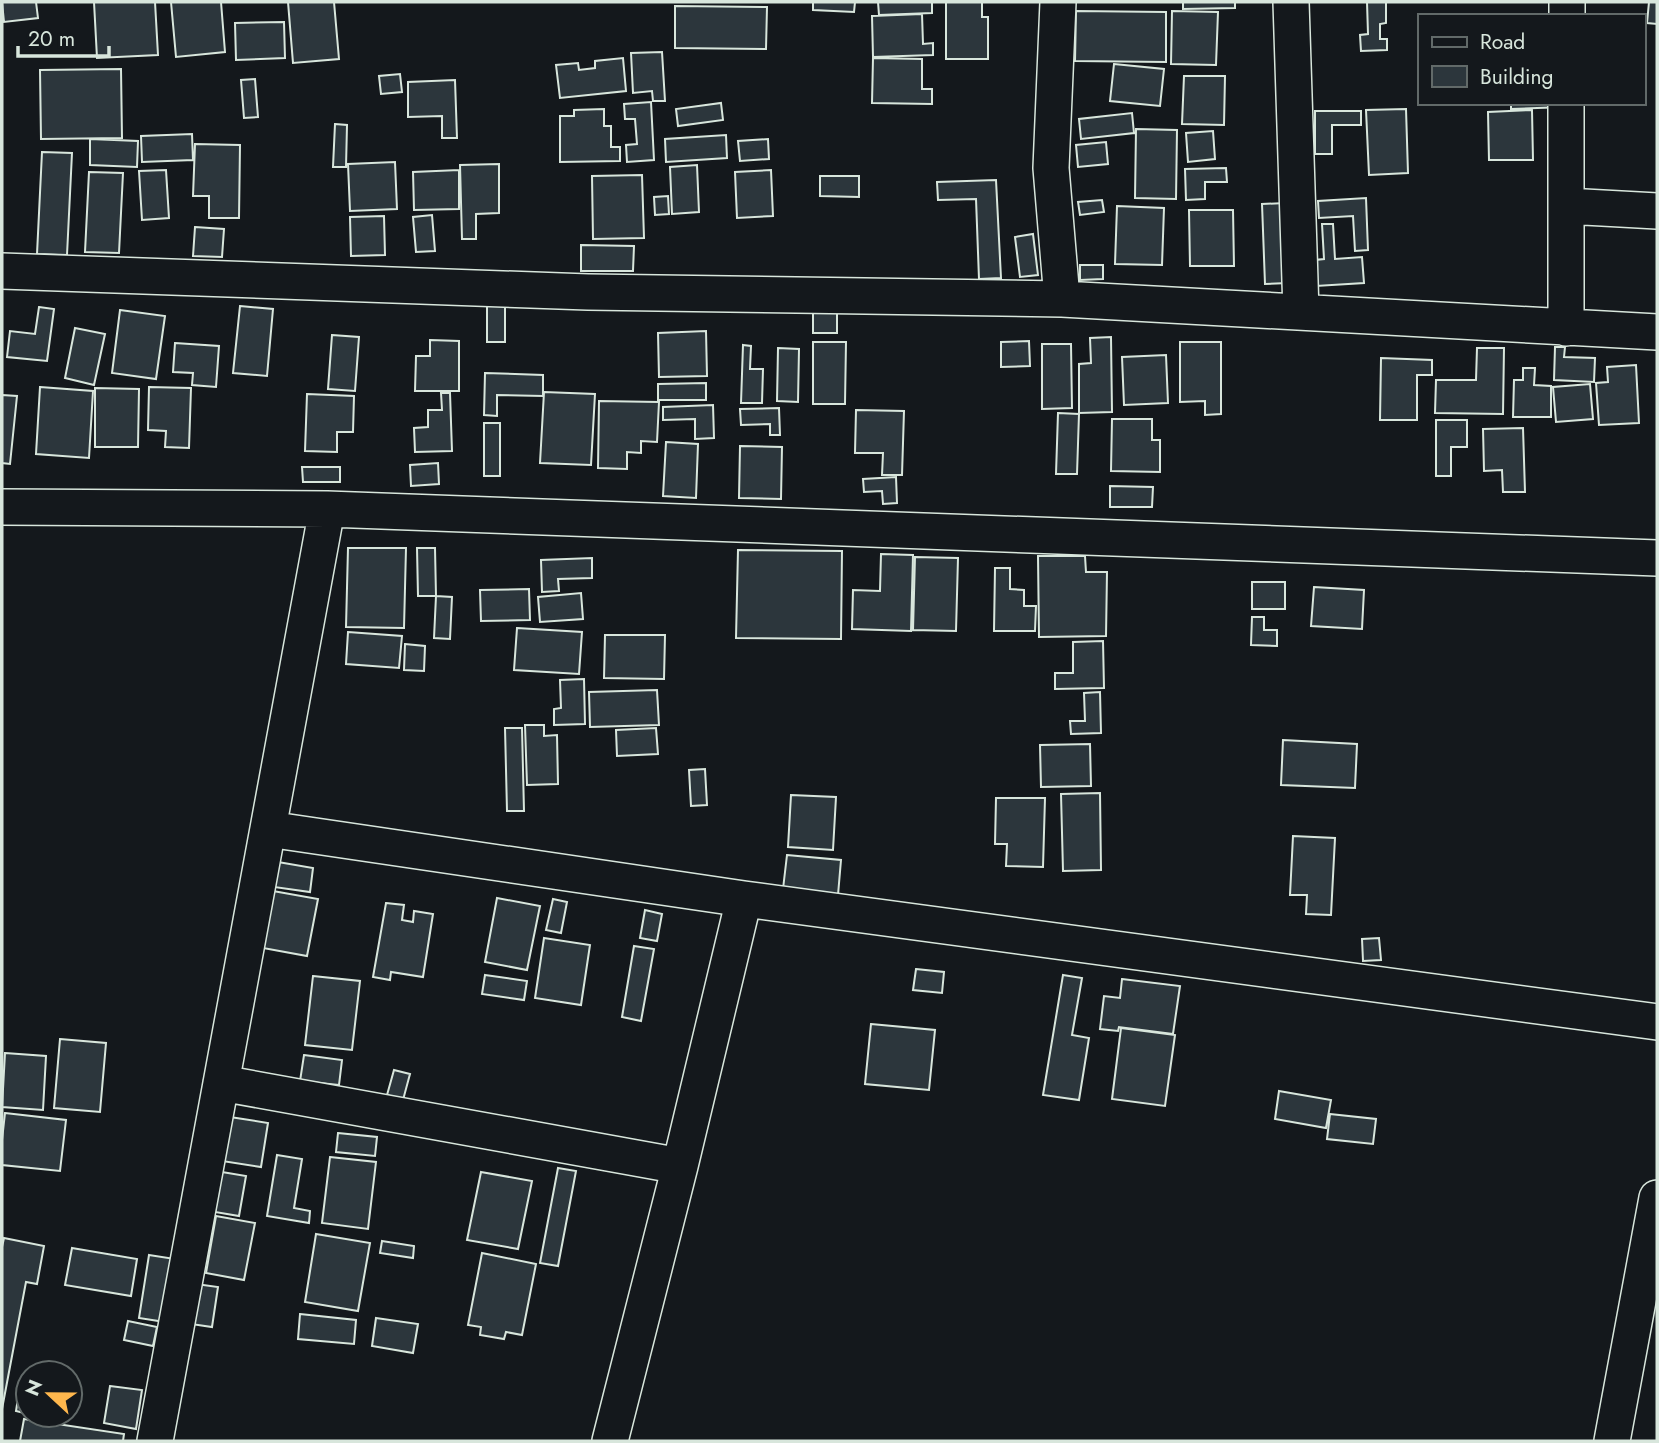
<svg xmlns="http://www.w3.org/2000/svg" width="1659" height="1443" font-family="Jost,sans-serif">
<rect width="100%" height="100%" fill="#14181c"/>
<path fill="#2c363c" stroke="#d8e6dc" stroke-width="2" d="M2 2H36L38 18 4 22Z
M94 2H155L158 55 97 58Z
M171 2H221L225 52 176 57Z
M288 2H334L339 59 293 63Z
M813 2H855L854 12 813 10Z
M878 2H932V13L879 15Z
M946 2H982V17H988V59H946Z
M1183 2H1235V8L1183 9Z
M1367 2H1386V23L1380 24V39H1387V50L1361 51 1360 35 1368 34Z
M1649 2H1657V24L1647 23Z
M675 6 767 7 766 49 675 48Z
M1076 11 1166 12V62L1075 61Z
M1172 11 1218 12 1216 65 1171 64Z
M922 14 923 44 933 43V55L873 57 872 16Z
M284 22 285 58 236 60 235 23Z
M662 52 665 101H653L652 91 633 93 631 53Z
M623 58 626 91 560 98 556 65 578 63 579 70 595 68V61Z
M873 58 922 59V89H932V104L872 103Z
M1114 64 1164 69 1160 106 1110 101Z
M121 69 122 138 41 139 40 70Z
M400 74 402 92 381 94 379 76Z
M1184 76H1225L1224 125 1182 124Z
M255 79 258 117 244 118 241 80Z
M455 80 457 138H442V116L408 117V82Z
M651 102 654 160 627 162 626 145 637 144 635 119H625L624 104Z
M721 103 723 120 678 126 676 109Z
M1420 103H1446V105H1420Z
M1511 103H1564V107L1511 109Z
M604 109V126H611V147H620V161L560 162V116H574V110Z
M1406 109 1408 173 1369 175 1366 110Z
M1532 110 1533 160H1489L1488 112Z
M1315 111H1361V125H1332V154H1315Z
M1132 113 1134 133 1081 139 1079 119Z
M335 124 347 125 346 167H333Z
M1136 129 1177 130 1176 199 1135 198Z
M1213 131 1215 159 1188 162 1186 133Z
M192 134 193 160 142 162 141 136Z
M726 135 727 158 666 162 665 139Z
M90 139 138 141 137 167 90 165Z
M768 139 769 159 740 161 738 141Z
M1106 142 1108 164 1078 167 1076 145Z
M195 144 240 145 239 218H209V196H193Z
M42 152 72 153 67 255 37 254Z
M395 162 397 209 350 211 348 164Z
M499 164V213L476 214V239H462L460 165Z
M697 165 699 212 672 214 670 167Z
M1226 168 1227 182H1205V199L1186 200 1185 169Z
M166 170 169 218 142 220 139 171Z
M459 170V209L414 210 413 172Z
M771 170 773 216 737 218 735 172Z
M89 172 123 173 119 253 85 252Z
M642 175 644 238 593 239 592 176Z
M820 176H859V197L820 196Z
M996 180 1001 278 979 279 976 199 938 200 937 182Z
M668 196 669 214 655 215 654 197Z
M1366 198 1368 250 1355 251 1353 216 1319 218 1318 201Z
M1102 200 1104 212 1080 215 1078 202Z
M1285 203 1288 283 1265 284 1262 204Z
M1117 206 1164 208 1162 265 1115 264Z
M1189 210H1233L1234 266H1190Z
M432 215 435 251 416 252 413 217Z
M384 216 385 255 351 256 350 217Z
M1322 224H1333L1335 259 1362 257 1364 283 1316 286 1315 260 1324 259Z
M195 227 224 229 222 257 193 256Z
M1033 234 1038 275 1020 277 1015 237Z
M581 245 634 246 633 271H581Z
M1080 265H1103V279L1080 280Z
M487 302H505V342H487Z
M240 306 273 309 267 376 233 373Z
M39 307 54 309 47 361 7 357 10 331 35 334Z
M813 308H837V333H813Z
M120 310 165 316 156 379 112 373Z
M75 328 105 334 94 385 65 378Z
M706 331 707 376 659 377 658 333Z
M332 335 359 337 355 391 328 389Z
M1111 337 1112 412 1079 413V364L1091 363 1090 338Z
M430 340 459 341V391H415L416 356H430Z
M1029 341 1030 366 1001 367V342Z
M813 342H846L845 404H813Z
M1180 342H1221V414L1205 415V401L1180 402Z
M175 343 219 346 216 387 192 385 193 373 173 372Z
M1042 344H1071L1072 408 1042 409Z
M743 345 751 346 750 369H763L762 403H741Z
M1555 347H1565L1564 357 1595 358 1594 382 1554 380Z
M778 348 799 349 798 402 777 401Z
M1477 348H1504L1503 414 1435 413 1436 380H1476Z
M1166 355 1168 403 1124 405 1122 357Z
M1381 358 1432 360V375H1417V420H1380Z
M1636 365 1639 423 1599 425 1596 383 1608 382 1607 367Z
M1523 368H1535L1534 385 1551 386V417H1513L1514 380H1523Z
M485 373 543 375V396L497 395V416L484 415Z
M706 383V400H658V384Z
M1590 384 1593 419 1556 422 1553 387Z
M40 387 93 391 89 458 36 454Z
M149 387 191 388 189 448 165 447 166 431 148 430Z
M95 388 139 389 138 447H95Z
M544 392 595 394 591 465 540 463Z
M441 393H450L452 451 415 452 414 428 428 427V410H442Z
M307 394 354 396 353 432H337V452L305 451Z
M2 395 17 396 10 464 2 463Z
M599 401 659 402 657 442 641 441V453L627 452V469L598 468Z
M713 405 714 438 695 439V419L663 420V407Z
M779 408 780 435H770V424L741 425 740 409Z
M856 410 904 411 902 475H882L883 453H855Z
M1058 413 1079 414 1077 474H1056Z
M1112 419H1152V440H1160V472L1111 471Z
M1436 420H1467V447H1451V476H1436Z
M484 423H500V476H484Z
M1523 428 1525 492H1503L1502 470 1484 471 1483 429Z
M666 442 698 444 696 498 663 496Z
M740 446 782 447 781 499 739 498Z
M438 463 439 484 411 486 410 465Z
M302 467H340V482H303Z
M896 477 897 503 883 504 882 491 864 492 863 479Z
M1110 486 1153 487 1152 507H1110Z
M348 548H406L404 628 346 627Z
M417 548H435L436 596H418Z
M738 550 842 551 841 639 736 638Z
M881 554 913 555 911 631 852 629 853 590 880 591Z
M1038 556H1085L1086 572H1107L1106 636 1039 637Z
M915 557 958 558 956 631 913 630Z
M592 558V578L558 579 559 591 542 592 541 560Z
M995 568H1010V589L1024 590V606H1036L1035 631H994Z
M1252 582H1285V609H1252Z
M1314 587 1364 590 1362 629 1311 626Z
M529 589 530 620 481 621 480 590Z
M581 593 583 619 540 622 538 597Z
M436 596 452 597 450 639 434 638Z
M1252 617H1264V630H1277V646L1251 645Z
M517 628 582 632 579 674 514 670Z
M348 632 402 636 399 668 346 664Z
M605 635H665L664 679 604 678Z
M1103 641 1104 688 1055 689V673H1073V642Z
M405 644 425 646 424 671 404 670Z
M584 679 585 724 554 725V709L561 708 560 680Z
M657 690 659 725 590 727 589 692Z
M1100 692 1101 733 1071 734 1070 721H1085L1084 693Z
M525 725H544V736L557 735 558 784 527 785Z
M505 728H522L524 811H507Z
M656 728 658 754 617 756 616 730Z
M1283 740 1357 744 1355 788 1281 785Z
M1090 744 1091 786 1041 787 1040 745Z
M705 769 707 805 691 806 689 770Z
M1100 793 1101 870 1063 871 1061 794Z
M791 795 836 797 833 850 788 847Z
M996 798H1045L1043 867 1006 866 1007 844H995Z
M1293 836 1335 838 1331 915 1306 914 1307 895H1290Z
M787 855 841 860 838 895 783 889Z
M278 862 313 868 310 892 274 887Z
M273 891 318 899 307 956 263 948Z
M497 898 540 906 527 970 485 962Z
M553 899 567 902 561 933 546 930Z
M386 903 404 905 402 920 413 922 414 911 433 914 423 977 391 972 390 980 373 977Z
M645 910 662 914 657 941 640 938Z
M544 938 590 945 581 1005 535 998Z
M1379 938 1381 960 1363 961 1362 939Z
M634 946 654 949 641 1021 622 1017Z
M916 969 944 972 942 993 913 990Z
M485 975 527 981 524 1000 482 994Z
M1063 975 1082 978 1072 1035 1089 1038 1079 1100 1043 1095Z
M313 976 360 981 352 1050 305 1045Z
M1122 979 1180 986 1173 1034 1119 1027 1118 1031 1100 1029 1104 996 1120 998Z
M871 1024 935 1030 929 1090 865 1084Z
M1121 1028 1175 1035 1165 1106 1112 1099Z
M60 1039 106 1043 100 1112 54 1108Z
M5 1053 46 1056 43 1110 2 1107Z
M304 1055 342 1060 339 1085 300 1081Z
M394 1070 410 1074 403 1100 387 1095Z
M1279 1091 1331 1100 1326 1128 1275 1119Z
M5 1113 66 1120 60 1171 2 1165V1140Z
M1330 1114 1376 1119 1373 1144 1327 1139Z
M230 1117 268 1123 261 1167 222 1161Z
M338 1133 377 1137 375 1156 336 1152Z
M277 1155 302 1159 294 1208 310 1211 309 1223 267 1216Z
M330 1157 376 1162 368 1229 322 1223Z
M558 1168 576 1171 558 1266 540 1263Z
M222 1172 246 1176 239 1216 215 1212Z
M481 1172 532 1181 518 1249 467 1240Z
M216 1216 255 1223 244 1280 206 1273Z
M316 1234 370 1243 358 1311 305 1302Z
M4 1238 44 1246 37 1284 26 1282 2 1409V1247Z
M382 1241 414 1246 413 1258 380 1253Z
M72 1248 137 1259 131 1296 65 1285Z
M482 1253 536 1264 522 1335 506 1332 504 1339 480 1335 481 1327 468 1325Z
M149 1255 175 1259 165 1322 139 1318Z
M196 1284 218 1287 212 1327 191 1324Z
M300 1314 356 1320 354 1344 298 1339Z
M376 1318 418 1324 413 1353 372 1346Z
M128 1321 157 1327 153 1346 124 1340Z
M20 1386 28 1388V1414L16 1411Z
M110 1386 142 1390 136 1429 104 1423Z
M35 1415H59V1419Z
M24 1419 124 1434 123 1441H20Z"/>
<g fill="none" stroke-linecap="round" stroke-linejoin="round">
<g stroke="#d8e6dc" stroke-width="38">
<path id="minor" d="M1058 2 1051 168 1062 299
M1291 2 1301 312
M1567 16V2
M1566 206 1657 211
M2 271 588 292 1062 299 1657 332
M1566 328V103
M2 507 327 509 1657 558
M268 829 744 899 1657 1022
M221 1083 680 1166
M155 1441 327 509
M610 1441 680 1166 744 899
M1612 1441 1657 1198"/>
</g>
<use href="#minor" stroke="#14181c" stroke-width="35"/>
</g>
<rect width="1659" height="1443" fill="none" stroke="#d8e6dc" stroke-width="7"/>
<rect x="1418" y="14" width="228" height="91" fill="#14181c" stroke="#626a69" stroke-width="2"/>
<rect x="1432" y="37" width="35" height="10" fill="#14181c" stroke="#626a69" stroke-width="2"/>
<text x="1480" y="49" font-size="21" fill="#d8e6dc">Road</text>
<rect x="1432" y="66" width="35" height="21" fill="#2c363c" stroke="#626a69" stroke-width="2"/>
<text x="1480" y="84" font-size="21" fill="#d8e6dc">Building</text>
<g transform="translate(49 1394) rotate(292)"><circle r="33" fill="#14181c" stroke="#626a69" stroke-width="2"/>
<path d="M0-5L12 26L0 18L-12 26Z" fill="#ffb74d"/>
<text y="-10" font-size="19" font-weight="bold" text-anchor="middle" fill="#d8e6dc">N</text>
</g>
<path d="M18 46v10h91v-10" fill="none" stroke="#d8e6dc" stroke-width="3.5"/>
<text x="28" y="46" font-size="21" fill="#d8e6dc" stroke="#14181c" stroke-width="5" paint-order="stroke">20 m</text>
</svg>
